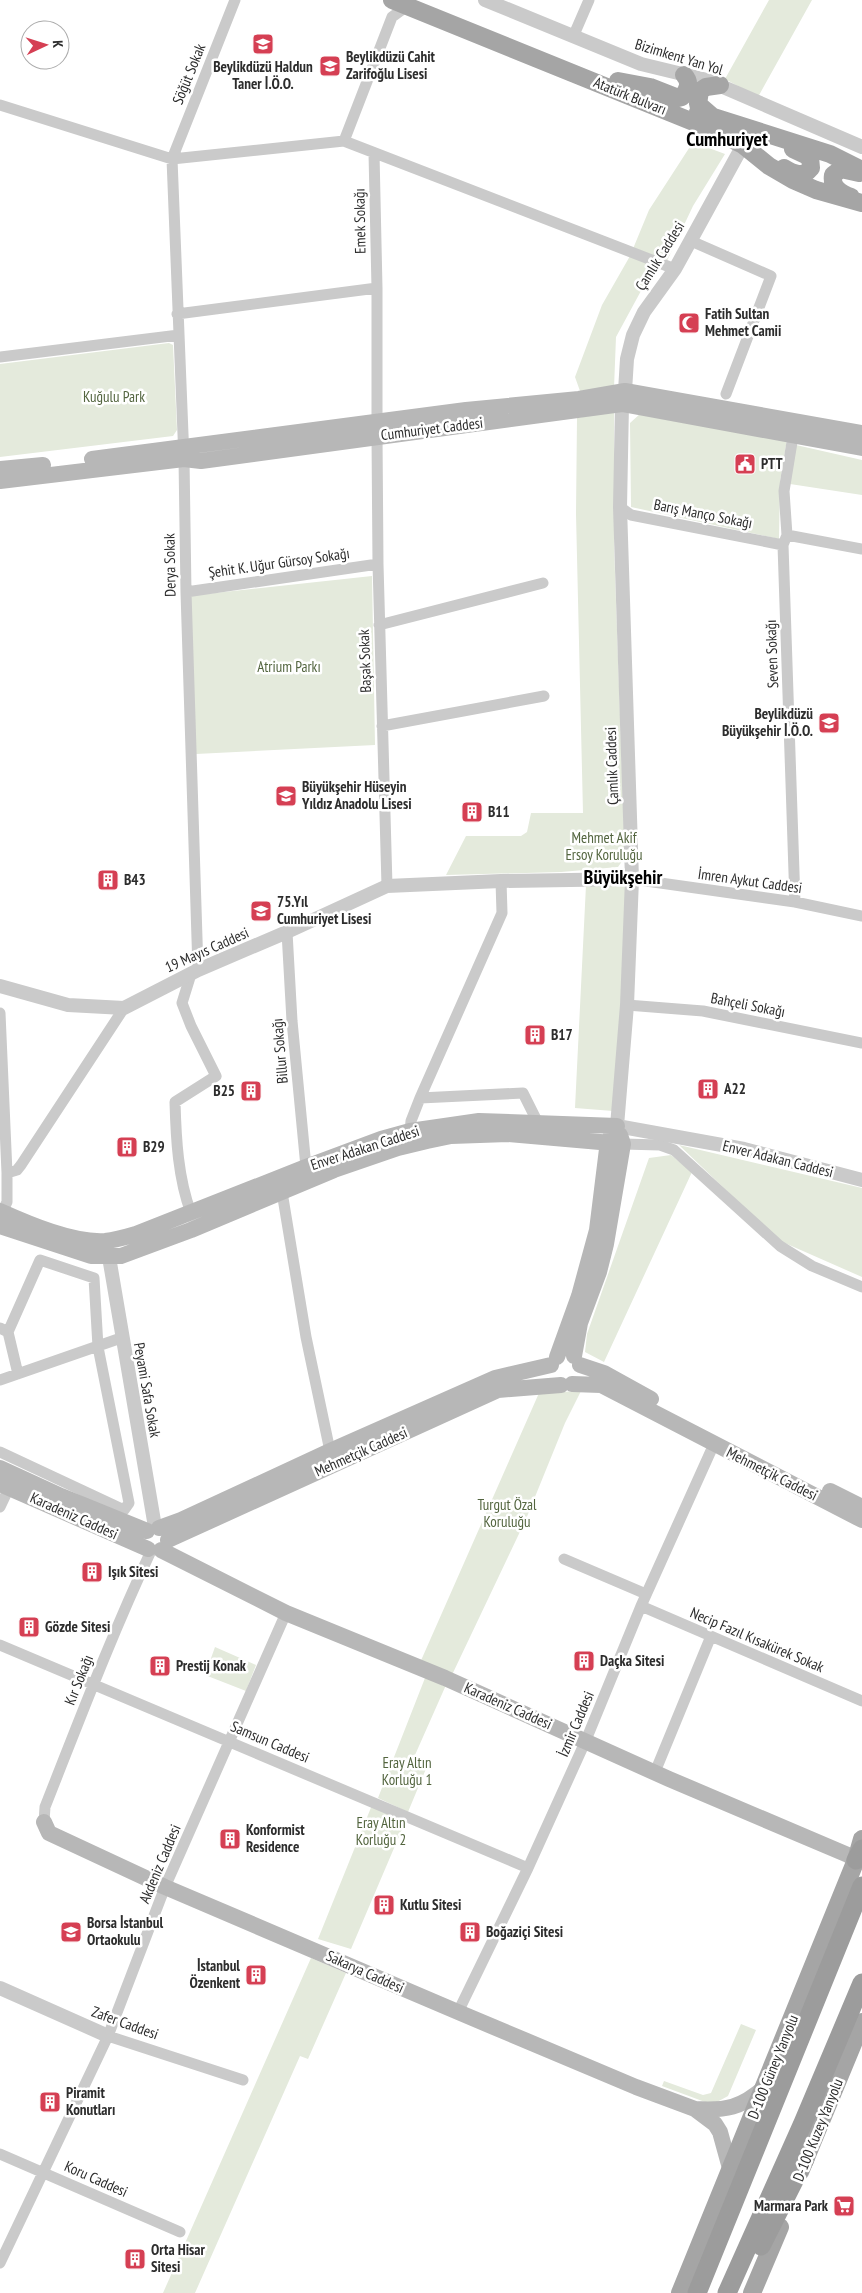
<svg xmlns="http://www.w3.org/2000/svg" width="862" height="2293" font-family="'PT Sans Narrow',sans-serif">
<rect width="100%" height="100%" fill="#fff"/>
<path fill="#e4eadc" d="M769 0H812L758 97 725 79Z
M693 142 725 154 693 206 667 261 642 289 616 337 614 388 580 391 575 377 602 305 630 256 649 210Z
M169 343 173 345 177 430 173 436 0 457V364Z
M614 411V545L625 857 618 867 561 872 446 875 466 836H521L527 832 531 813H583L576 514 577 418Z
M641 413 787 439 780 481 779 539 631 507 630 423Z
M796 445 862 460V495L790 484Z
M372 576 375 745 196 754 187 596Z
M586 885 629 887 613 1111 575 1108Z
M679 1145 862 1188V1277L778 1240Z
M671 1155 692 1172 604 1362 585 1352 587 1334 649 1158Z
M581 1391 565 1423 526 1519 451 1677 419 1665 539 1393Z
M215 1647 256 1665 246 1691 205 1675Z
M425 1678 446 1685 415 1755 428 1764 408 1812 378 1798Z
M372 1805 406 1820 351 1949 318 1939Z
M311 1958 346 1973 308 2059 300 2056 195 2293H163Z
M741 2024 756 2030 728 2096 717 2102H705L662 2086 664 2081 703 2095 711 2093Z"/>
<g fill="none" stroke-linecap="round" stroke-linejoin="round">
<path stroke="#cacaca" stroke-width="11" d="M573 37 589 0
M0 105 172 159 344 141 675 269
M344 141 392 17 407 6
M374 153 377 288
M691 241 771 276 726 394
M177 314 377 288V422
M0 357 179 335
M377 436 378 564 387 886
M793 436 784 491 787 535 783 545 795 902
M620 507 631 515 783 545
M787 535 862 549
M186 592 378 564
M379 625 543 583
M382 726 544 696
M632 879 795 902 862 916
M287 932 292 1021 306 1167
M198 970 186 592 184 459 172 159 235 0
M191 974 182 1003 191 1026 216 1076 175 1102C176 1139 178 1178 191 1213
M627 1005 703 1011 862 1043
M0 1013 7 1173V1202L2 1212
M420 1098 523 1093 538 1123
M410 1131 411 1121 420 1098 502 913 501 881
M623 1144 660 1145 674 1150 780 1246 812 1266 862 1287
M7 1173 17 1170 21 1165 124 1008
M282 1192 306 1337 330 1451
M0 1328 8 1332 40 1260 94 1278 98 1347 129 1503 124 1510 0 1452
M8 1332 18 1374
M0 1380 121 1338
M0 1507 9 1488
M564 1559 646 1594
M641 1606 862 1701
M0 1645 528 1868
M655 1772 711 1636
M44 1822 45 1807C79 1721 112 1634 151 1551
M458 2012 528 1868 586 1740 641 1606 714 1444
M108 2036 243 2080
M0 2154 180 2232
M0 2263 108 2036 165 1887 286 1613"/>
<path stroke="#cacaca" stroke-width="14" d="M485 0 641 64 707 80 862 147
M625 391 627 359 633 335 644 312 675 269 743 145
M622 404 620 507 632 879 627 1005 617 1126 744 1149 862 1180
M0 986 68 1005 124 1008 198 970 287 932 387 886 501 881 632 879
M109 1257 155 1527
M0 1988 108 2036"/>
<path stroke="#b7b7b7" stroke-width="16" d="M92 459 466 410 579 399 625 391 862 433
M0 469 43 465
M0 481 184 459 201 461 622 404 862 448
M0 1211C29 1224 73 1243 105 1241 116 1240 126 1237 136 1234L306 1167 381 1139 410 1131 479 1121 617 1126
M0 1226 91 1256H121L191 1230 334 1170 398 1148 427 1141 451 1136 508 1134 623 1144
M574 1356 580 1323 599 1272 606 1244 623 1144 620 1135
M557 1357 579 1296 597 1230 608 1141 613 1133
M580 1365 604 1373 651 1399
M572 1384 601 1385 862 1520
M0 1468 61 1496 147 1531
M0 1484 148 1549
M830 1491 862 1507
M159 1528 181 1520 330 1451 495 1378 551 1365
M168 1540 498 1390 561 1385
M161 1550 286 1613 445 1678 669 1779 848 1855 856 1860
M44 1822 49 1833 165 1887 458 2012 636 2087 695 2109 715 2124 720 2132 731 2172
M695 2109C726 2111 741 2108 765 2087"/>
<path stroke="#a5a5a5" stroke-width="18" d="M392 0 713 130 743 145 769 166 793 180 816 190 862 203
M618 81 650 87 678 98 682 97C688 90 691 82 684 75
M698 112 830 154 862 170
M713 117 698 104 700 91 706 87 720 85
M784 168C794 174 803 178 811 168L810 157 793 149
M851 197C840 193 831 187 833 175L841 169 859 173
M800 2172 862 2022
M680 2293 856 1860 862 1839
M752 2293 780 2227"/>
<path stroke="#9c9c9c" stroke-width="19" d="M856 1860 862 1849
M761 2246 805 2159
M697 2293 862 1886
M727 2293 803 2123 862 1983"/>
</g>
<defs>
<g id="school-square" transform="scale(1.125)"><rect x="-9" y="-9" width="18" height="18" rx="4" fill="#d53f53" stroke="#fff"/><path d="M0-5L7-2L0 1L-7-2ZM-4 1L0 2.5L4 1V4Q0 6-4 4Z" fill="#fff"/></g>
<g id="mosque-square" transform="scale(1.125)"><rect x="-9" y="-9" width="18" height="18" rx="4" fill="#d53f53" stroke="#fff"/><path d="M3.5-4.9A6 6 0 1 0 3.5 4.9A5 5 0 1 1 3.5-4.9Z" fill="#fff"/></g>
<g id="civic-square" transform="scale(1.125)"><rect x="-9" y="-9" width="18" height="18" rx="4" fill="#d53f53" stroke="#fff"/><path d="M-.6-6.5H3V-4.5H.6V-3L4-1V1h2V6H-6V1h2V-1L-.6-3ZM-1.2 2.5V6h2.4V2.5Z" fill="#fff"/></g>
<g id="building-square" transform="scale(1.125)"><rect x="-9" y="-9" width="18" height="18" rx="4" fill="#d53f53" stroke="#fff"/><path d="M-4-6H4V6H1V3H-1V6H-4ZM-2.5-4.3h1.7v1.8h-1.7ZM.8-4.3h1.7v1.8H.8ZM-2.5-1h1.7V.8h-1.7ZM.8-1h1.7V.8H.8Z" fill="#fff"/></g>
<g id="supermarket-square" transform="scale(1.125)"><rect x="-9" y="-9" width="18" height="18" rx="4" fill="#d53f53" stroke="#fff"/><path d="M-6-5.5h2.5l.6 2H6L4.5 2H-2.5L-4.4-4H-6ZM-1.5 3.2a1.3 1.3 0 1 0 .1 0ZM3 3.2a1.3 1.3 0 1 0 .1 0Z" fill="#fff"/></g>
</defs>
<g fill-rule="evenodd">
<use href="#school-square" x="263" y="44"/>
<use href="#school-square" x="330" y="66"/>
<use href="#mosque-square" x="689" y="323"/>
<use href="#civic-square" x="745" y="464"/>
<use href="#school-square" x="829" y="723"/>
<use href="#school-square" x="286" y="796"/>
<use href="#building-square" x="472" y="812"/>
<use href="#building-square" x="108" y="880"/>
<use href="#school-square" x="261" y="911"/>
<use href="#building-square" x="535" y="1035"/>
<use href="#building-square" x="708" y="1089"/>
<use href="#building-square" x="251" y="1091"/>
<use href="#building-square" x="127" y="1147"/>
<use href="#building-square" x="92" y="1572"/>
<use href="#building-square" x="29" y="1627"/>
<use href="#building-square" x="584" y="1661"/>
<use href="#building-square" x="160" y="1666"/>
<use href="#building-square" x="230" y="1839"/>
<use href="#building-square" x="384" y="1905"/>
<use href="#school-square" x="71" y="1932"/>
<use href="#building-square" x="470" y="1932"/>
<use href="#building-square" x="256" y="1975"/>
<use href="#building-square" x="50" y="2102"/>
<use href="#supermarket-square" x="844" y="2206"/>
<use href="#building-square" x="135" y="2259"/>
</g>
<g text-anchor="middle" stroke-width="5" stroke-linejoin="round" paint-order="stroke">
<g font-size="15" font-weight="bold" fill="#2d2d2d" stroke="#fff" text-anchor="start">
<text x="346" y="62">Beylikdüzü Cahit<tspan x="346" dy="17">Zarifoğlu Lisesi</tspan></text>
<text x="263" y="72" text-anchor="middle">Beylikdüzü Haldun<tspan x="263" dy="17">Taner İ.Ö.O.</tspan></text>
<text x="705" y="319">Fatih Sultan<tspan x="705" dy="17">Mehmet Camii</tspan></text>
<text x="761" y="469">PTT</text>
<text x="813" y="719" text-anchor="end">Beylikdüzü<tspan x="813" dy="17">Büyükşehir İ.Ö.O.</tspan></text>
<text x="302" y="792">Büyükşehir Hüseyin<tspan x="302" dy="17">Yıldız Anadolu Lisesi</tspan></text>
<text x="488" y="817">B11</text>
<text x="124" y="885">B43</text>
<text x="277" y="907">75.Yıl<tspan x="277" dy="17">Cumhuriyet Lisesi</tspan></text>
<text x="551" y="1040">B17</text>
<text x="724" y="1094">A22</text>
<text x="235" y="1096" text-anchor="end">B25</text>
<text x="143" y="1152">B29</text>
<text x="108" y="1577">Işık Sitesi</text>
<text x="45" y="1632">Gözde Sitesi</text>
<text x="600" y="1666">Daçka Sitesi</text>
<text x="176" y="1671">Prestij Konak</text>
<text x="246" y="1835">Konformist<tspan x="246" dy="17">Residence</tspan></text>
<text x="400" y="1910">Kutlu Sitesi</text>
<text x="87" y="1928">Borsa İstanbul<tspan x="87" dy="17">Ortaokulu</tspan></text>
<text x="486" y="1937">Boğaziçi Sitesi</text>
<text x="240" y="1971" text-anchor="end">İstanbul<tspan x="240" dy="17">Özenkent</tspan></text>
<text x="66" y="2098">Piramit<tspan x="66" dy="17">Konutları</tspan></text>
<text x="828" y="2211" text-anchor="end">Marmara Park</text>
<text x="151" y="2255">Orta Hisar<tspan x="151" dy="17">Sitesi</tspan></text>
</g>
<g font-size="15" fill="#2d2d2d" stroke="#fff">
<text transform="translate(679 57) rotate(17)" y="5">Bizimkent Yan Yol</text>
<text transform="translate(189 74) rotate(-68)" y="5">Söğüt Sokak</text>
<text transform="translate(630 96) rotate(22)" y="5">Atatürk Bulvarı</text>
<text transform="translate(360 221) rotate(-91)" y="5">Emek Sokağı</text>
<text transform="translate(660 256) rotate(-58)" y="5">Çamlık Caddesi</text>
<text transform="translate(432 429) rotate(-7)" y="5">Cumhuriyet Caddesi</text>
<text transform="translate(703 514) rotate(11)" y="5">Barış Manço Sokağı</text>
<text transform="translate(279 563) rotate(-8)" y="5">Şehit K. Uğur Gürsoy Sokağı</text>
<text transform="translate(170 565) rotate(-91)" y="5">Derya Sokak</text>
<text transform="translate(772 654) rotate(-92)" y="5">Seven Sokağı</text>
<text transform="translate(365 661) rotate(-92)" y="5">Başak Sokak</text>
<text transform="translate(612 766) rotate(-92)" y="5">Çamlık Caddesi</text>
<text transform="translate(750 881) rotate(8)" y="5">İmren Aykut Caddesi</text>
<text transform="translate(207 950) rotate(-24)" y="5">19 Mayıs Caddesi</text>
<text transform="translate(748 1005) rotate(11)" y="5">Bahçeli Sokağı</text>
<text transform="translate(280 1051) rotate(-95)" y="5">Billur Sokağı</text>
<text transform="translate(365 1148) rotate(-18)" y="5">Enver Adakan Caddesi</text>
<text transform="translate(778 1159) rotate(14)" y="5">Enver Adakan Caddesi</text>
<text transform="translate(147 1390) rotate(80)" y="5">Peyami Safa Sokak</text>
<text transform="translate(361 1452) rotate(-24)" y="5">Mehmetçik Caddesi</text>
<text transform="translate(772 1474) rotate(27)" y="5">Mehmetçik Caddesi</text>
<text transform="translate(74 1516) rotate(24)" y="5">Karadeniz Caddesi</text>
<text transform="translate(757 1640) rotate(23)" y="5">Necip Fazıl Kısakürek Sokak</text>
<text transform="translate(79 1680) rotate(-68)" y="5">Kır Sokağı</text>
<text transform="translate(508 1706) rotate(24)" y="5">Karadeniz Caddesi</text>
<text transform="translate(576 1724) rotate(-67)" y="5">İzmir Caddesi</text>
<text transform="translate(270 1742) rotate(23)" y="5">Samsun Caddesi</text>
<text transform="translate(160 1864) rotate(-67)" y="5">Akdeniz Caddesi</text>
<text transform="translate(365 1972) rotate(24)" y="5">Sakarya Caddesi</text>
<text transform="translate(125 2023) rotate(20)" y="5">Zafer Caddesi</text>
<text transform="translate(773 2067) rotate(-68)" y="5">D-100 Güney Yanyolu</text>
<text transform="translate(818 2130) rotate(-68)" y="5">D-100 Kuzey Yanyolu</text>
<text transform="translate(96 2179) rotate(24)" y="5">Koru Caddesi</text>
</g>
<g font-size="15" fill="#53653f" stroke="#fff">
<text x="114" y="402">Kuğulu Park</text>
<text x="289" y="672">Atrium Parkı</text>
<text x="604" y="843">Mehmet Akif<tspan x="604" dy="17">Ersoy Koruluğu</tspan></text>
<text x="507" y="1510">Turgut Özal<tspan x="507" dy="17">Koruluğu</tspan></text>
<text x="407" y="1768">Eray Altın<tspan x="407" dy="17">Korluğu 1</tspan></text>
<text x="381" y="1828">Eray Altın<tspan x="381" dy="17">Korluğu 2</tspan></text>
</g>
<g font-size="20" font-weight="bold" fill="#000" stroke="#fff">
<text x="727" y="146">Cumhuriyet</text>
<text x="623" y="884">Büyükşehir</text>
</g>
</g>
<g transform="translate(45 45) rotate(86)"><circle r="24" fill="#ffffff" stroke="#ababab"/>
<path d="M0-4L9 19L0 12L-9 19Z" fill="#d53f53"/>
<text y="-8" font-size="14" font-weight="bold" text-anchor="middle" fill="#2d2d2d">K</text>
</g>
</svg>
